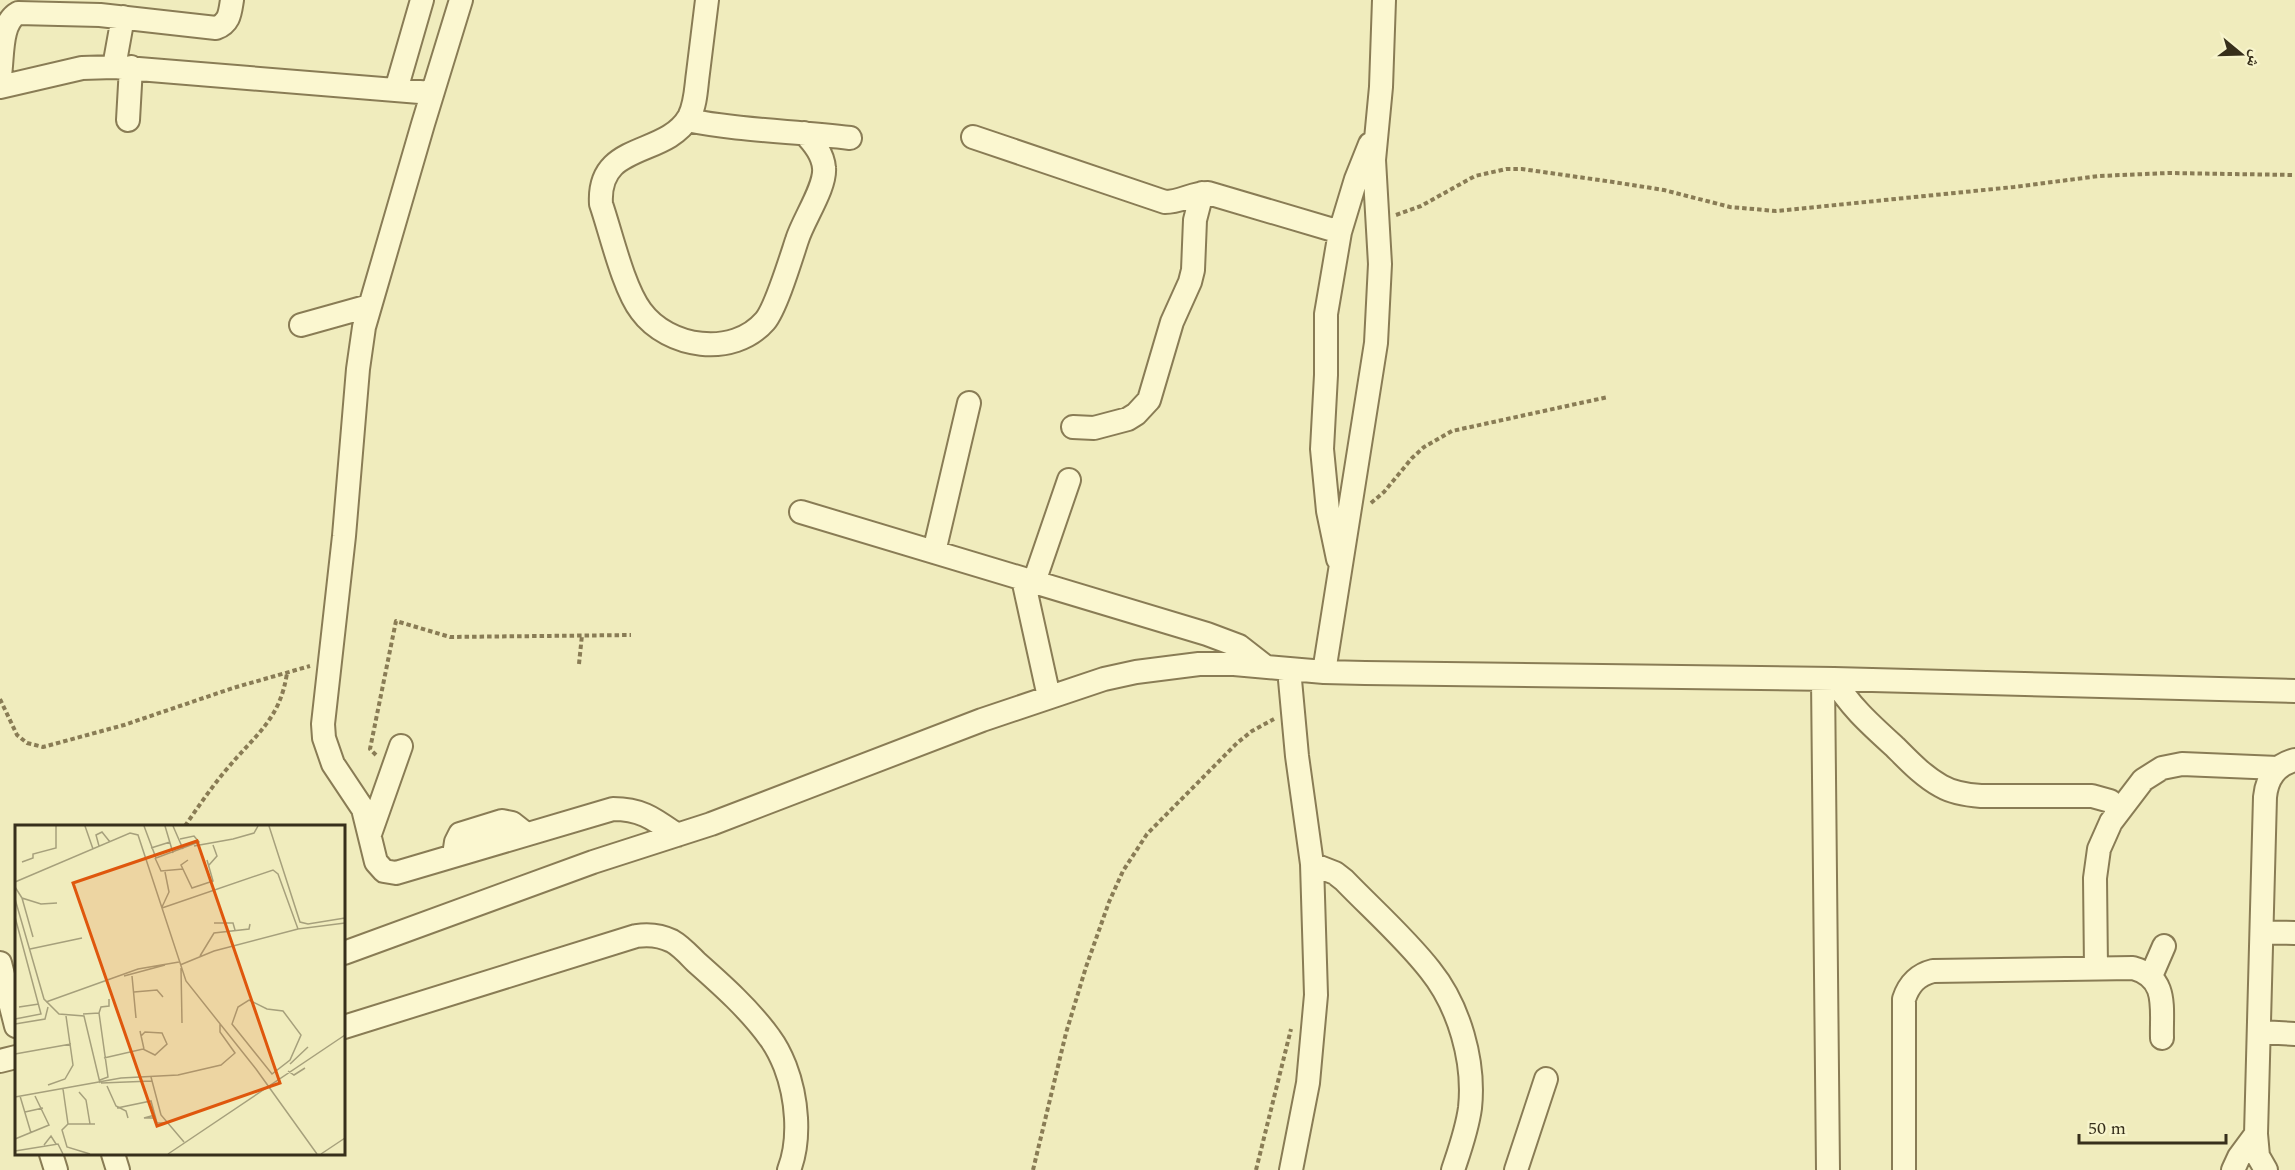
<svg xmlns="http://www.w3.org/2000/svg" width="2295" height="1170" font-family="Spectral,'Noto Naskh Arabic',serif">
<rect width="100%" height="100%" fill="#f0ecbd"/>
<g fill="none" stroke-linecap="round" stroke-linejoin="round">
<g stroke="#897c55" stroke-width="26">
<path id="minor" d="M461 0 423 124 364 327 358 369 344 536 323 724 324 738 333 764 363 809 376 862 384 871 396 873 613 809C642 809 654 819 677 835
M707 0C704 24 701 49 698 73 696 87 696 104 689 117 665 158 597 141 601 204 611 233 623 287 641 311 668 348 733 358 765 321 776 308 791 258 797 240 803 220 826 187 824 168 823 154 814 143 804 133
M114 67 123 17
M0 75C3 56 0 23 18 13L100 15 216 28C230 23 230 12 232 0
M0 87 82 68 114 67 432 93
M396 90 422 0
M128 120 131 67
M687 120C741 131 796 131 850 138
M973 137 1165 202C1181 202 1192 193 1208 193L1340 232
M301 325 369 306
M1073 427 1094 428 1128 419 1136 414 1149 400 1172 322 1190 282 1193 270 1195 220 1202 193
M801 512 1207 634 1239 646 1266 667
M934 552 969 403
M1338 559 1328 511 1322 449 1326 375V314L1340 232 1356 179 1370 144
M1023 579 1049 697
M1034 582 1069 480
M1289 669 1297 756 1312 864 1316 995 1308 1083 1291 1170
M1324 672 1376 343 1380 264 1374 160 1381 87 1384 0
M1823 679 1828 1170
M1834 679C1849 706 1872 726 1895 747 1909 761 1923 776 1941 786 1953 793 1967 795 1981 796H2092L2110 801 2119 809
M370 834 401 746
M454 855 456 842 460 834 502 821 512 823 526 834
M1312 864 1335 873 1344 880C1372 909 1405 938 1430 970 1459 1006 1475 1061 1470 1108 1467 1130 1460 1149 1453 1170
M2263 932 2295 933
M344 953 593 862 711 824 982 720 1104 679 1136 672 1199 664H1234L1324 672 1365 673 1834 679 2295 691
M0 963 16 1026
M2096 968 2095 878 2099 849 2111 822 2143 780 2162 768 2182 764 2278 768
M2151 976 2164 946
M344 1027 636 936C649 934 660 935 672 941 681 946 689 955 696 962 722 985 750 1010 770 1038 776 1046 781 1056 785 1066 797 1097 801 1139 789 1170
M2260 1032 2295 1034
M0 1061 16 1057
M51 1154 56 1170
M113 1154 118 1170
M1516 1170 1546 1079
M1904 1170V999C1909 984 1917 975 1933 971L2133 968C2169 978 2161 1009 2162 1038
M2233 1170 2239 1157 2256 1134
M2266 1170 2258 1156 2256 1134 2265 797C2267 778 2276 765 2295 760"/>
</g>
<path stroke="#897c55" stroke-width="4" stroke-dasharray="4.5 3" stroke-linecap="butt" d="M1396 215 1421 206 1475 176 1506 169H1522L1613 182 1664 190 1730 207 1776 211 2014 187 2099 176 2168 173 2295 175
M1371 503 1384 492 1412 458 1424 447 1452 431 1608 397
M579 664 582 635
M0 699 17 735 27 743 43 747 124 725 233 688 310 666
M376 755 370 749 396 621 450 637 631 635
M185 826C198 807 211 788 226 770 255 735 280 720 287 673
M1033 1170 1066 1033 1086 967 1109 902 1123 871 1147 834 1237 743 1252 731 1274 719
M1256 1170 1291 1029"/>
<use href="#minor" stroke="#fbf7d0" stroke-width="22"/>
</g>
<g transform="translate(15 825)">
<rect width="330" height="330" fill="#f0ecbd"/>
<path fill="none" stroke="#a6a07c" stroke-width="1.5" d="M70 1 78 24M129 1 141 33 184 17 179 11 165 14M150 1 158 28M158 1 168 24M254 1 285 97 293 99 330 93M84 21 81 10 87 7 95 17M179 21 218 14 239 8 243 1M136 23 155 17M140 33 146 46 168 44M173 35 166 40 177 63 198 56 192 35M7 37 18 33V29L41 23V1M194 40 202 31 198 20M0 57 115 8 123 10 171 156 241 244 302 329M0 62 7 73 26 79 42 78M7 73 18 112M0 74 29 174 44 189 69 191 85 258M147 82 154 67 150 47M147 83 258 45 263 49 283 104 330 98M0 92 26 189 0 194M199 98H218L220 105M15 124 67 113M185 131 199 108 234 104 235 99M165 140 199 126 283 104M166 143 167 198M109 151 150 140M117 151 121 193M119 167 142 165 148 172M234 175 252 184 268 186 286 210 275 235 257 249 217 199 223 182ZM31 177 123 144 164 137M4 182 24 179M84 188 86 182 94 181V174M68 189 84 188 93 252 85 255M0 199 30 194 33 182M125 206 129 224M0 229 56 219M89 233 128 224 140 230 152 219 147 208 130 207 126 211M275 239 293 222M273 246 279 250 290 243M136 252 146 290 169 317M86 258 137 256M33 260 50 254 58 240 51 191M92 261 101 281 111 286 113 293M48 264 53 299M64 267 71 275 75 299M5 271 16 308M0 272 106 253 163 250 206 240 220 228 205 207V199M102 283 136 276 142 298H151M10 287 28 283M140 290 129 293H141M0 314 34 300 20 271M29 320 36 311 41 319M0 326 43 319 48 329M75 329 52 322 47 305 53 299H80M153 329 330 210M306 329 330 313"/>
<path fill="#df570d" fill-opacity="0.15" stroke="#df570d" stroke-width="3" d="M182 16 265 258 142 301 58 58Z"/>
<rect width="330" height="330" fill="none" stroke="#372f1b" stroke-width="3"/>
</g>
<g transform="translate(2241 54) rotate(109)" stroke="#f7f4cc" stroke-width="4.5" paint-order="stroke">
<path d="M0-4.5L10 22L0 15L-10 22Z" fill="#372f1b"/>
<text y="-9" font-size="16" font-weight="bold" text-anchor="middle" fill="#372f1b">ش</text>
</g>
<path d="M2079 1134v9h147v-9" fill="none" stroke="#372f1b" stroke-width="3"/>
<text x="2088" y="1134" font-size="18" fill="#372f1b" stroke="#f7f4cc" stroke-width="4.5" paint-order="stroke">50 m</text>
</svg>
